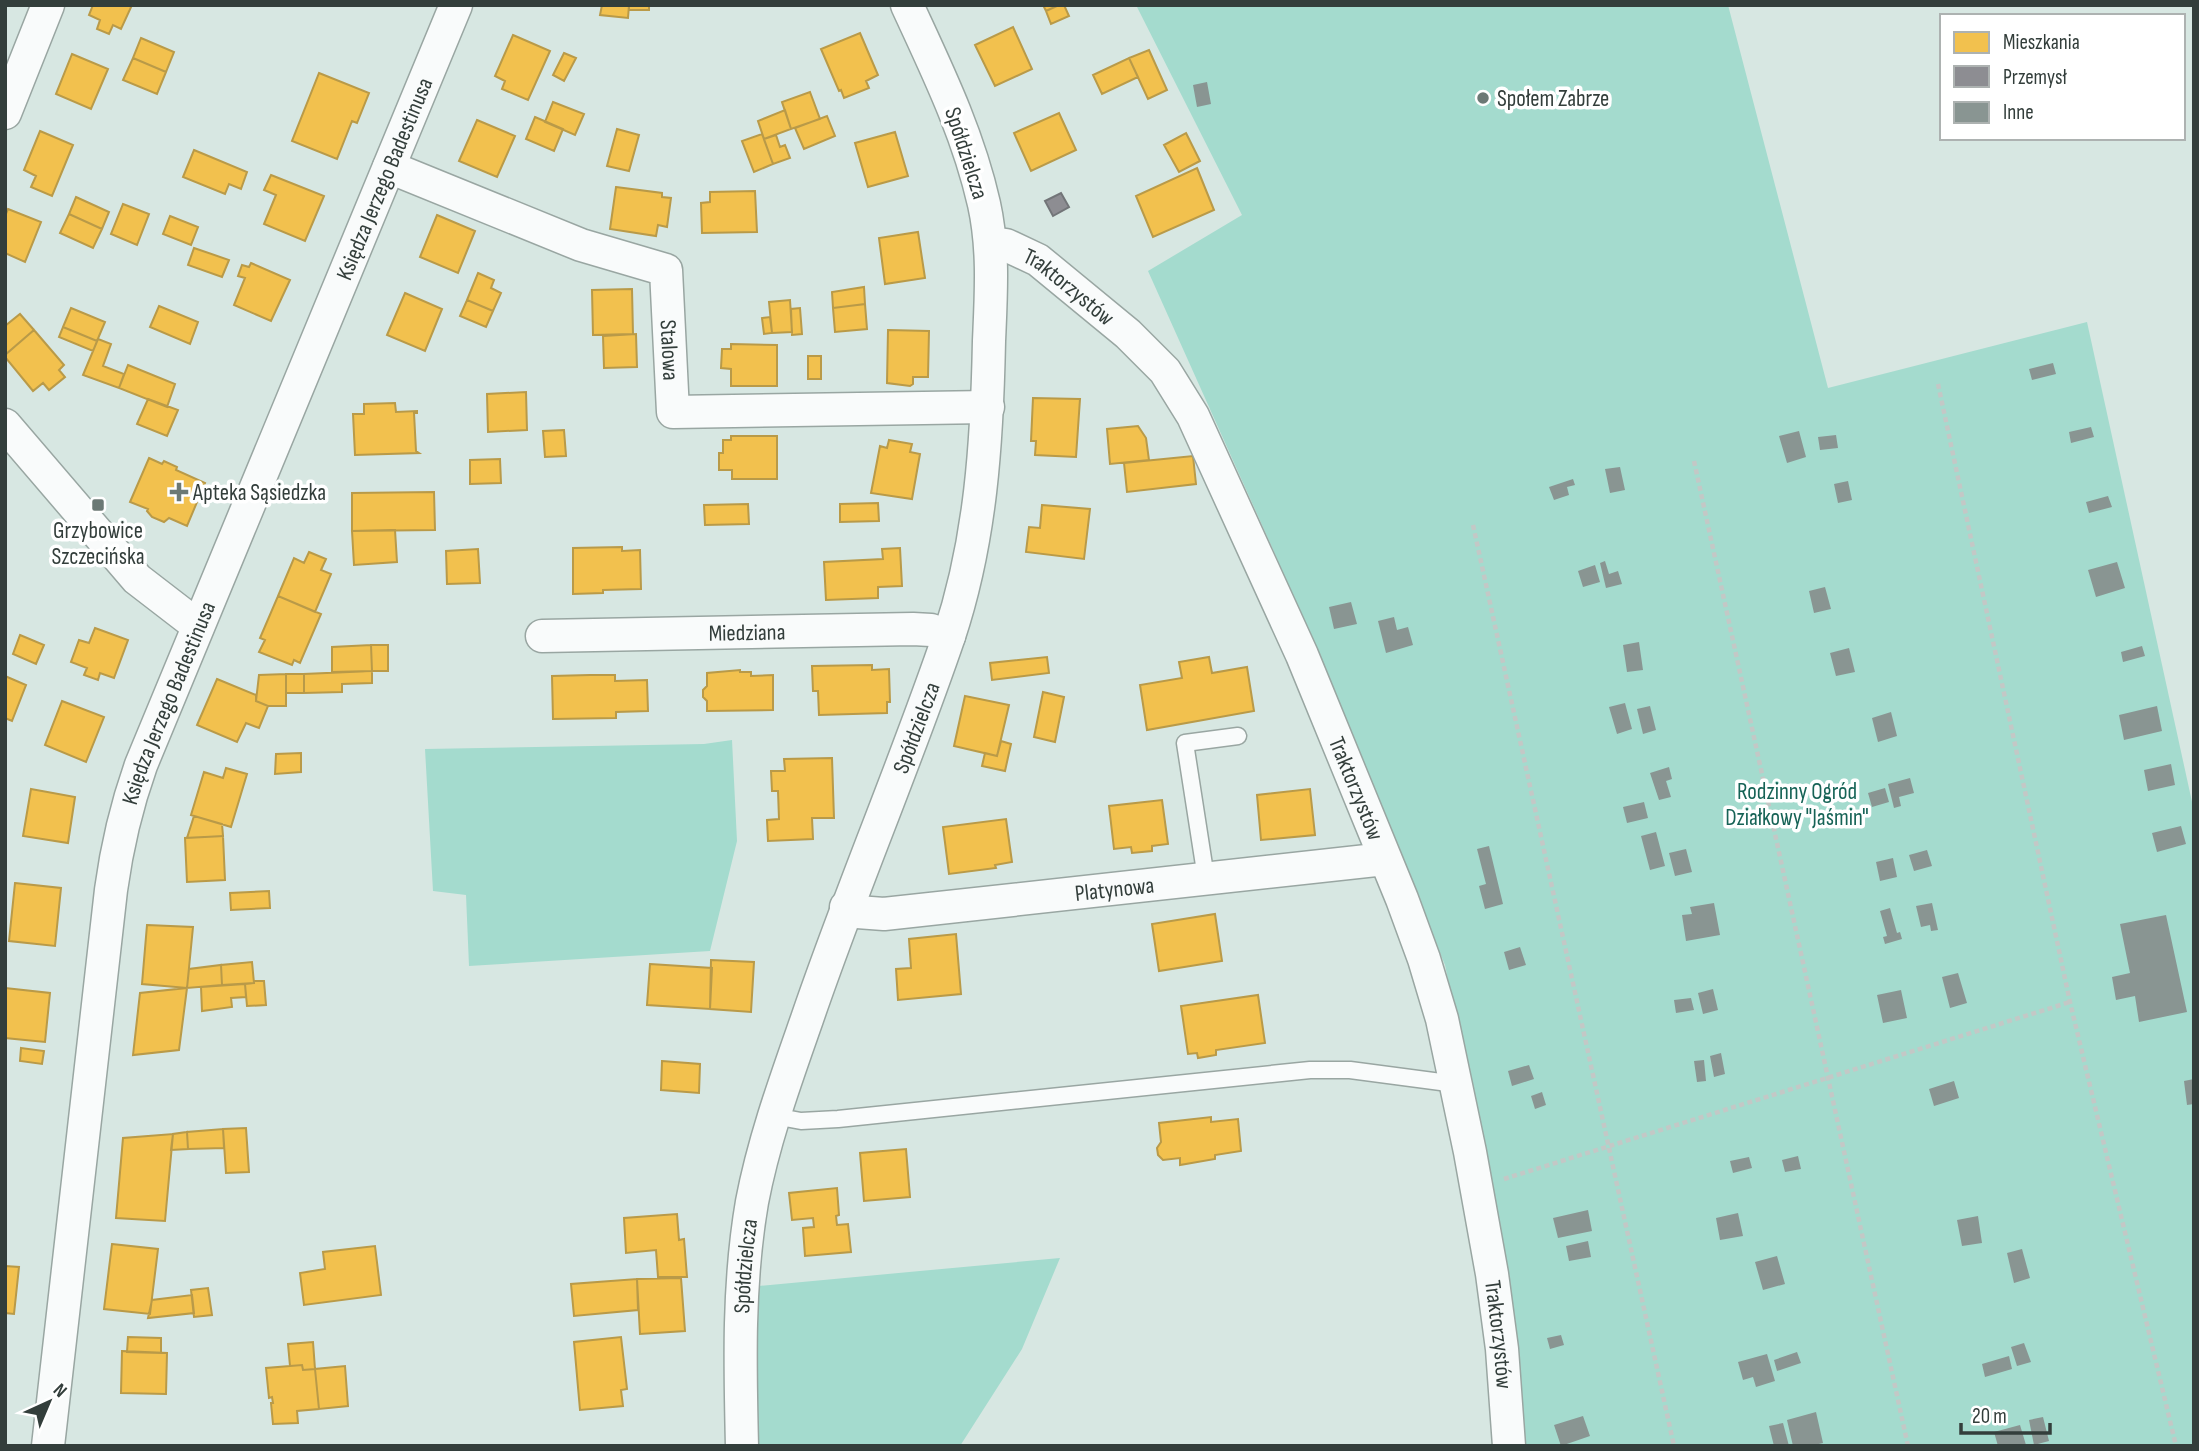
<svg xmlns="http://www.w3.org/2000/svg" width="2199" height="1451" font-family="'Sofia Sans Condensed',sans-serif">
<rect width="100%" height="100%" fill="#d7e7e2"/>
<path fill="#a4dbce" d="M1136 5H1728L1828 388 2087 322 2194 811V1446H1525L1516 1324 1490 1183 1445 965 1275 554 1148 271 1242 215Z
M732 740 737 841 710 951 469 966 466 895 433 891 425 749 704 744Z
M1060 1258 1022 1349 960 1446H758V1286Z"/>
<path fill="#f2c14e" stroke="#b99a48" stroke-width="2" d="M93 5H132L121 29 113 25 109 34 97 29 100 20 89 15Z
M602 5H629L628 18 600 15Z
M629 5H649V10H629Z
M1043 5H1059L1046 11Z
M1059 5H1064L1069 16 1051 24 1046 11Z
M1013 27 1032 69 995 86 975 45Z
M860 33 878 75 866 81 869 88 844 98 841 90 839 91 821 49Z
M513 35 550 51 528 100 502 89 505 81 495 76Z
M141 38 174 52 166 72 133 58Z
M1149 50 1167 90 1148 99 1129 58Z
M564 53 576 58 564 81 553 75Z
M72 54 108 69 91 109 56 94Z
M133 58 166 72 157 94 123 80Z
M1129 58 1138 77 1102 94 1093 75Z
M319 73 369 93 357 123 352 121 337 159 292 141Z
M810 92 820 119 791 129 782 102Z
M553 102 584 114 575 135 545 122Z
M785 110 791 129 764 139 758 121Z
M1059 113 1076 150 1031 171 1014 133Z
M827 116 835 136 804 149 795 128Z
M535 117 563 129 554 151 526 139Z
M477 120 515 136 497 177 459 161Z
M617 129 639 135 629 171 607 166Z
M40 131 73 145 52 196 31 187 36 176 24 170Z
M895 132 908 176 868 187 855 143Z
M1186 133 1200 161 1179 172 1164 145Z
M762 134 773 164 754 172 742 141Z
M776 135 780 147 785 145 790 158 773 164 764 139Z
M194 150 247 172 241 189 229 184 225 194 183 177Z
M1197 168 1214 210 1153 237 1136 196Z
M271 175 324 196 305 241 264 224 276 195 264 190Z
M616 187 662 193V197L671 198 667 227 658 225 656 236 610 229Z
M755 191 757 232 702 233 701 203 710 202V192Z
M76 197 109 212 102 229 69 214Z
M123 204 149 214 137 245 111 234Z
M8 209 41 222 25 262 5 253V216Z
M69 214 102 229 93 248 60 233Z
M437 215 475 231 458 273 420 257Z
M170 216 198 227 191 245 163 234Z
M918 232 925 278 885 284 879 238Z
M194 248 229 260 222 277 188 265Z
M251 263 290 280 271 321 234 305 245 278 238 276 242 265 249 267Z
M478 273 494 280 491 288 501 293 493 311 467 300Z
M864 287 865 304 833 308 832 292Z
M632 289 633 334 593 335 592 290Z
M405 293 442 309 425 351 387 335Z
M467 300 493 311 486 327 460 316Z
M790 300 792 332 772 333 769 302Z
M865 304 867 329 835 332 833 308Z
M159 306 198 322 190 344 150 327Z
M71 308 105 322 97 341 63 327Z
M800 308 802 334 792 335 791 309Z
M20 314 34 330 5 355V326Z
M770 317 772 333 764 334 762 318Z
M63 327 97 341 93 351 59 337Z
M34 330 64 365 59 370 65 377 49 390 43 383 33 391 5 357V355Z
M888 330 929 331 928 377H913V384L910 386 887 383Z
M636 334 637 367 604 368 603 336Z
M98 339 111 344 103 366 124 374 119 388 83 375Z
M731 344 777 345V386H731V369L721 368 722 349H731Z
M808 356H821V379H808Z
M128 365 175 384 167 407 119 388Z
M526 392 527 430 488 432 487 394Z
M1033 398 1080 399 1076 457 1035 455 1036 441H1031Z
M148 399 178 410 167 436 137 424Z
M395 403 396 412 417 411V413H414L416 451 419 453 355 455 353 414H364V404Z
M1138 426 1146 438 1149 460 1110 464 1107 429Z
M564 430 566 456 545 457 543 431Z
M731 436H777V479H732V470H719V453H723V440H731Z
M889 440 912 444 910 452 920 454 912 499 871 493 880 446 887 448Z
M1193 456 1196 484 1127 492 1124 463Z
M149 458 162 464 164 461 177 467 176 470 205 483 187 526 169 518 164 522 152 517 147 511 148 509 130 502Z
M500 459 501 483 470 484V460Z
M434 492 435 530 352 531V493Z
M878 503 879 521 840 522V504Z
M748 504 749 524 705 525 704 505Z
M1042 505 1090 509 1084 559 1026 552 1029 527 1040 528Z
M391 530H395L397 562 354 565 352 531Z
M622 547V551L640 550 641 589 603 590V593L573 594V548Z
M900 548 902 586 878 587V598L826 600 824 562 883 559 882 549Z
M478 549 480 583 447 584 446 551Z
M309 552 326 559 321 570 331 574 315 612 278 596 294 558 304 563Z
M278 596 321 614 300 663 294 660 292 665 259 652 265 640 260 638Z
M95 628 128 640 114 678 100 673 98 680 84 675 87 668 71 662 79 640 89 643Z
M20 635 44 645 36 664 13 654Z
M371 645H388V671H372Z
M371 645 372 671 332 672V647Z
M1047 657 1049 673 992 680 990 663Z
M1209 657 1212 673 1247 667 1254 711 1147 730 1140 685 1182 678 1179 662Z
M872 665V670L889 669 890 702H887V713L819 715 818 691H813L812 666Z
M740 670V672H751V676L773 675V710L707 711V701L703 697V690L707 686V673Z
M372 671V683L342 684V692L304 693V674Z
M286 674H304V693H286Z
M286 674V706H268L256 701 259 675Z
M590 675H615V681L647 680 648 711 616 712V718L553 719 552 676Z
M5 676 26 685 12 721 5 718Z
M217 679 256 695V701L268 706 259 728 246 723 237 742 197 725Z
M1043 692 1064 697 1055 742 1034 737Z
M965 696 1009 705 997 756 954 746Z
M62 701 104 717 86 762 45 745Z
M1001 741 1011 744 1005 771 982 766 985 753 997 756Z
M301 753V772L275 774 276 754Z
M832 758 834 818H812L813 839 768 841 767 820 779 819 778 791H772L771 771H785L784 759Z
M226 768 247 774 231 827 191 815 204 772 223 778Z
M31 789 75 797 68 843 23 836Z
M1310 789 1315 835 1261 840 1257 795Z
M1162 800 1168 844 1152 846V851L1132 853 1131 847 1114 849 1109 806Z
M194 816 222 824 223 836 187 838Z
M1006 819 1012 862 995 865 996 868 949 874 943 827Z
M223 836 225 880 187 882 185 838Z
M15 883 61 888 55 946 9 941Z
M269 891 270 908 231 910 230 893Z
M1215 914 1222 961 1159 971 1152 924Z
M147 925 193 927 187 988 142 984Z
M956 934 961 994 898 1000 896 969 911 968 909 939Z
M711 960 754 962 751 1012 710 1009Z
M252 962 254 983 222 985 221 965Z
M650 964 712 968 710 1009 647 1005Z
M221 965 222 985 187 988 189 969Z
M254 981H264L266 1005 247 1006 245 984 254 983Z
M245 984 246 997 231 998 232 1007 202 1011 201 987Z
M5 988 50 993 45 1042 5 1038Z
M187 988 179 1050 133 1055 140 993Z
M1258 995 1265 1043 1216 1050V1055L1198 1058 1197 1053 1188 1054 1181 1006Z
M21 1048 44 1051 42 1064 20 1061Z
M662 1061 700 1064 699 1093 661 1090Z
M1211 1117V1122L1238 1119 1241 1151 1215 1155V1159L1180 1165V1158L1163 1160 1158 1155 1157 1148 1161 1142 1159 1123Z
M246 1128 249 1172 226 1173 223 1129Z
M223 1129 224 1148 188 1149 187 1132Z
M187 1132 188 1149 171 1150 173 1134Z
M173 1134 165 1221 116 1218 123 1138Z
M906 1149 910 1197 864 1201 860 1153Z
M837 1188 839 1215 836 1216 837 1225 848 1224 851 1252 805 1256 803 1228 814 1227 813 1218 792 1220 789 1193Z
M677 1214 679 1240 684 1239 687 1277H658L656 1250 626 1253 624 1218Z
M112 1244 158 1249 150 1314 104 1309Z
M375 1246 381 1295 304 1305 300 1273 325 1269 323 1252Z
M5 1266 19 1267 14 1314 5 1313Z
M681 1278 685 1331 640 1334 637 1279Z
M637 1279 638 1310 574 1316 571 1284Z
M208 1288 212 1315 194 1317 191 1290Z
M192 1295 194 1313 148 1318 152 1300Z
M128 1337 161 1338V1353L127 1352Z
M621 1337 627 1389 621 1390 623 1406 580 1410 574 1342Z
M313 1342 315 1369 303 1370 302 1365 290 1366 288 1344Z
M122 1351 167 1353 166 1394 121 1393Z
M302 1365 303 1370 315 1369 319 1409 297 1411 298 1423 273 1424 271 1403H273L272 1397 269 1398 266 1368Z
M345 1366 348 1406 319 1409 315 1369Z"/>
<path fill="#8d8d92" stroke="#727578" stroke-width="2" d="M1061 193 1069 207 1053 216 1045 201Z"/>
<path fill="#899592" d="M1207 82 1211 104 1197 107 1193 85Z
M2053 363 2056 374 2032 380 2029 369Z
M2091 427 2094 437 2071 443 2069 432Z
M1799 431 1806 457 1787 463 1779 436Z
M1836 435 1838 448 1820 450 1818 437Z
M1620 467 1625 490 1610 493 1605 469Z
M1573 479 1575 485 1567 487 1569 495 1554 500 1549 487Z
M1848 481 1852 500 1838 503 1834 484Z
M2108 496 2112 507 2089 513 2086 502Z
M1605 561 1609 574 1618 571 1622 584 1606 588 1600 563Z
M2117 562 2125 588 2096 597 2088 570Z
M1595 565 1600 582 1583 587 1578 571Z
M1825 587 1831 609 1814 613 1809 591Z
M1351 602 1357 624 1334 629 1329 607Z
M1394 617 1397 630 1408 627 1413 645 1386 653 1378 621Z
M1639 642 1643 670 1627 672 1623 645Z
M2142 646 2145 656 2123 662 2121 652Z
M1849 648 1855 672 1836 676 1830 653Z
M1625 703 1632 729 1617 734 1609 707Z
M1650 706 1656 730 1643 734 1637 709Z
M2157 706 2162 731 2124 740 2119 715Z
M1891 712 1897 736 1878 742 1872 718Z
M2171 764 2175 785 2148 791 2144 770Z
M1669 767 1672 779 1666 781 1671 797 1659 800 1650 773Z
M1910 778 1914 793 1899 797 1901 806 1894 808 1888 784Z
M1885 788 1889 802 1872 807 1868 793Z
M1644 802 1648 818 1627 823 1623 807Z
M2181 826 2186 844 2157 852 2152 833Z
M1656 832 1665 866 1650 870 1641 836Z
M1489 846 1503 904 1485 909 1479 886 1486 884 1477 849Z
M1686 849 1692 872 1675 876 1669 853Z
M1927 850 1932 866 1914 871 1909 855Z
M1893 858 1897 877 1880 881 1876 862Z
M1714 903 1720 935 1686 941 1682 915 1692 914 1690 907Z
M1932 903 1938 930 1931 931 1930 925 1921 927 1916 906Z
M1890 908 1897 933 1900 932 1902 939 1885 944 1883 937 1887 936 1880 911Z
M2166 915 2187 1012 2139 1022 2135 996 2116 1000 2112 977 2130 973 2120 924Z
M1520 947 1526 965 1509 970 1504 952Z
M1958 973 1967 1003 1950 1008 1942 977Z
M1713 989 1718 1010 1703 1014 1698 993Z
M1901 990 1907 1018 1883 1023 1877 995Z
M1691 998 1694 1010 1676 1013 1674 1000Z
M1721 1053 1725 1074 1714 1077 1710 1056Z
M1704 1060 1706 1081 1697 1082 1694 1061Z
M1529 1065 1534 1079 1512 1086 1508 1071Z
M2194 1079V1104L2187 1105 2184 1081Z
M1954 1081 1959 1098 1934 1106 1929 1089Z
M1542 1092 1546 1105 1535 1109 1531 1096Z
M1798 1156 1801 1169 1785 1172 1782 1160Z
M1749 1157 1752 1168 1733 1173 1730 1161Z
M1588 1210 1592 1231 1558 1238 1553 1218Z
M1738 1213 1743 1236 1720 1240 1716 1218Z
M1978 1216 1982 1243 1962 1246 1957 1220Z
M1588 1241 1591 1257 1569 1261 1566 1246Z
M2022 1249 2030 1278 2014 1283 2007 1253Z
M1777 1256 1785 1284 1763 1290 1755 1262Z
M1561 1335 1564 1345 1550 1349 1547 1338Z
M2024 1343 2031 1362 2017 1366 2011 1347Z
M1797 1352 1801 1363 1777 1371 1774 1360Z
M1767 1354 1775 1381 1756 1387 1753 1377 1743 1380 1738 1362Z
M2009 1356 2012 1369 1985 1377 1982 1364Z
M1816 1412 1823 1443 1810 1446H1793L1787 1420Z
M1583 1416 1590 1436 1561 1446 1554 1425Z
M2043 1417 2049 1441 2034 1445 2029 1420Z
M1783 1423 1789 1446H1774L1769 1426Z
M2020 1425 2026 1445 1998 1446 1994 1432Z"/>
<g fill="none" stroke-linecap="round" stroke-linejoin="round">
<g stroke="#99a6a2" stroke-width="19">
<path id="service" d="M1206 878 1185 743 1238 736
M774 1116 801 1121 838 1119 1310 1070H1350L1456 1084"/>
</g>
<g stroke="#99a6a2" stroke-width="35">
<g id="minor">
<path d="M5 113 48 5"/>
<path id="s1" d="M389 167 581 245 666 270 673 412 988 407"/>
<path id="s2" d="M991 243 1006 245 1038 260 1128 334 1165 371 1193 416 1302 655 1402 899 1424 959 1442 1019 1470 1152 1492 1274 1502 1349 1509 1446"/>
<path d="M5 425 137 579 198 626"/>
<path id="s3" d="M542 636 913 629 931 630 949 636"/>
<path id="s4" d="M846 907 857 912 884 914 1385 859"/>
<path id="s5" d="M48 1446 111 890C117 846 126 807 141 765L456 5"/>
<path id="s6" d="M742 1446C740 1364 738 1283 752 1202 764 1139 786 1079 807 1019 851 890 905 765 949 636 981 540 987 442 989 341 991 295 994 249 984 204 968 133 937 70 907 5"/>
</g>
</g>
<path stroke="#c3c8c6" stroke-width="4.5" stroke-dasharray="5 3.5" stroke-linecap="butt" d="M1938 384 2070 1002 2176 1446
M1694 461 1908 1446
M1473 525 1674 1446
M1504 1179 2070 1002"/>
<use href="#service" stroke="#f9fbfb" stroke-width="16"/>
<use href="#minor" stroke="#f9fbfb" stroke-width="32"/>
</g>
<g fill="#6c7975" stroke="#fff" stroke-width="2.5">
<circle cx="1483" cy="98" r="7"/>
<path d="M175.5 481.5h7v7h7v7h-7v7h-7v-7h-7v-7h7z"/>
<rect x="91" y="498" width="14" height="14" rx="3.5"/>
</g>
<g text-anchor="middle" stroke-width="7" stroke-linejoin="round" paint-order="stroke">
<g font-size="23" fill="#333e3b" stroke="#fff" text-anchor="start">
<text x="1497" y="106">Społem Zabrze</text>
<text x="193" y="500">Apteka Sąsiedzka</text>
<text x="98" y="538" text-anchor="middle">Grzybowice<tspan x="98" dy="26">Szczecińska</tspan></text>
</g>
<g font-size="23" fill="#333e3b" stroke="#fff">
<text transform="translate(967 153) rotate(72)" y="8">Spółdzielcza</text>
<text dy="8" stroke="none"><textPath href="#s5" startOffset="1323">Księdza Jerzego Badestinusa</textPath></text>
<text dy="8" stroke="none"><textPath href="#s2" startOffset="91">Traktorzystów</textPath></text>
<text dy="8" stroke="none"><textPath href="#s1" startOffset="376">Stalowa</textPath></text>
<text dy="8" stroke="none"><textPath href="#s3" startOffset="205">Miedziana</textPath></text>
<text dy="8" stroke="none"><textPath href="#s5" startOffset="756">Księdza Jerzego Badestinusa</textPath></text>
<text dy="8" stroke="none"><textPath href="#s6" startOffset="747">Spółdzielcza</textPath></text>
<text dy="8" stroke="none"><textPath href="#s2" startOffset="679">Traktorzystów</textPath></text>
<text dy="8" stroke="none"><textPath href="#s4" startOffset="271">Platynowa</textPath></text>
<text dy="8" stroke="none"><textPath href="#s6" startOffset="180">Spółdzielcza</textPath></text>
<text dy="8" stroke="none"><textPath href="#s2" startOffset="1246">Traktorzystów</textPath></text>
</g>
<g font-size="23" fill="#166356" stroke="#fff">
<text x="1797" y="799">Rodzinny Ogród<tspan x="1797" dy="26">Działkowy "Jaśmin"</tspan></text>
</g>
</g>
<rect width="2199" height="1451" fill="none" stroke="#333e3b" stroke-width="14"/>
<rect x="1940" y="14" width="245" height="126" fill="#ffffff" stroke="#adb2b1" stroke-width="2"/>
<rect x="1954" y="32" width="35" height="21" fill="#f2c14e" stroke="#adb2b1" stroke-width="2"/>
<text x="2003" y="49" font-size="21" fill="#333e3b">Mieszkania</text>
<rect x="1954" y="66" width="35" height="21" fill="#8d8d92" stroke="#adb2b1" stroke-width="2"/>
<text x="2003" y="84" font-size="21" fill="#333e3b">Przemysł</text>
<rect x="1954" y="102" width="35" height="21" fill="#899592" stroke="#adb2b1" stroke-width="2"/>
<text x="2003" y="119" font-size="21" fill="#333e3b">Inne</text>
<g transform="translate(49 1402) rotate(44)" stroke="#ffffff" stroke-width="5" paint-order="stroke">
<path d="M0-5L12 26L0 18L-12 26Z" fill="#333e3b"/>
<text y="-10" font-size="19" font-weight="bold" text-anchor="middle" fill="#333e3b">N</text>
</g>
<path d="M1961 1423v10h89v-10" fill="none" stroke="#333e3b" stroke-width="3.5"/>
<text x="1972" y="1423" font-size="21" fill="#333e3b" stroke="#ffffff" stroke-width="5" paint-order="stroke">20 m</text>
</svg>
